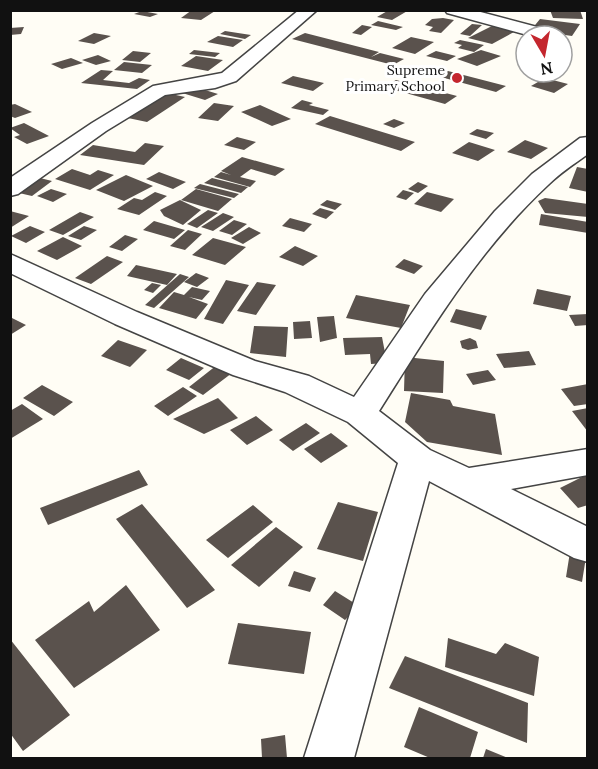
<svg xmlns="http://www.w3.org/2000/svg" width="598" height="769" font-family="Lora,serif">
<rect width="100%" height="100%" fill="#fffdf5"/>
<path fill="#5a524d" d="M192 10H209L215 11 201 20 181 18Z
M389 10H409L392 20 377 17Z
M550 10H580L583 19 553 18Z
M142 11 158 14 150 17 134 14Z
M443 18 454 20 441 33 429 31 433 27 425 25 432 19Z
M540 19 580 24 572 36 531 30Z
M378 21 403 27 396 30 371 25Z
M500 22 523 27 492 44 468 38Z
M472 24 482 25 470 36 460 34Z
M362 25 372 27 361 35 352 33Z
M24 27 21 34 10 35V28Z
M225 31 251 35 245 39 220 34Z
M94 33 111 36 94 44 78 41Z
M305 33 379 52 371 57 380 53 404 59 393 65 292 39Z
M218 36 243 40 233 47 207 42Z
M411 37 434 42 415 54 392 48Z
M460 40 484 45 474 52 458 48 462 45 454 43Z
M194 50 220 53 215 57 189 54Z
M481 50 501 56 477 66 457 59Z
M133 51 151 53 140 62 122 60Z
M436 51 456 56 447 61 426 56Z
M98 55 111 61 96 65 82 60Z
M196 56 223 60 208 71 181 66Z
M71 58 83 63 62 69 51 64Z
M124 62 152 65 142 73 114 70Z
M101 70 113 71 103 80 129 83 139 78 150 80 137 89 81 83Z
M448 71 506 86 496 92 437 76Z
M293 76 324 83 313 91 281 83Z
M545 78 568 84 554 93 531 86Z
M396 80 457 96 445 104 384 87Z
M192 86 218 94 205 100 179 92Z
M167 93 185 97 147 122 128 118Z
M302 100 313 103 309 105 329 110 323 115 291 108Z
M214 103 234 106 218 121 198 118Z
M15 104 32 112 15 118 10 116V105Z
M260 105 291 119 272 126 241 112Z
M330 116 415 142 401 151 315 124Z
M394 119 405 123 394 128 383 124Z
M24 123 49 136 27 144 14 137 20 135 10 128Z
M477 129 494 133 486 139 469 134Z
M237 137 256 142 244 150 224 145Z
M525 140 548 148 531 159 507 152Z
M469 142 495 150 478 161 452 153Z
M145 143 164 146 144 165 80 155 93 145 135 152Z
M242 157 285 169 275 176 251 169 240 177 256 181 250 187 214 177 221 172 231 175 221 171Z
M577 167 588 169V192L569 188Z
M72 169 90 175 98 170 114 175 90 190 55 179Z
M159 172 186 182 173 189 146 179Z
M126 175 153 186 124 201 96 190Z
M40 178 52 181 32 196 19 193Z
M212 178 248 187 241 193 204 183Z
M418 182 428 186 418 193 408 189Z
M200 184 239 194 234 198 194 188Z
M51 189 67 194 53 202 37 196Z
M196 189 232 199 218 211 181 200Z
M403 190 414 193 406 200 396 197Z
M155 192 167 196 139 215 117 209 134 198 142 200Z
M427 192 454 199 441 212 414 204Z
M545 198 588 204V217L545 213 538 201Z
M180 200 201 210 183 225 164 216 160 210Z
M327 200 342 204 335 210 320 205Z
M320 208 334 212 326 219 312 214Z
M208 210 218 213 197 228 187 224Z
M10 211 29 216 10 228Z
M80 212 94 217 63 235 49 230Z
M223 213 234 217 213 231 201 227Z
M541 214 588 222V233L539 225Z
M290 218 312 224 304 232 282 226Z
M234 220 247 224 232 235 219 231Z
M154 221 185 230 174 239 143 230Z
M30 226 45 232 26 243 11 236Z
M84 226 97 230 81 240 68 236Z
M249 227 261 233 243 244 231 238Z
M188 230 202 234 185 250 170 246Z
M125 235 138 239 122 251 109 247Z
M63 237 82 246 57 260 37 251Z
M213 238 246 247 225 265 192 255Z
M295 246 318 256 303 266 279 257Z
M107 256 123 262 91 284 75 278Z
M404 259 423 266 414 274 395 267Z
M136 265 177 274 167 285 127 276Z
M196 273 209 278 197 287 184 282Z
M180 274 189 277 154 308 145 305Z
M226 280 249 285 223 324 204 319Z
M257 282 276 285 256 315 237 311Z
M152 283 161 285 153 293 144 290Z
M192 287 210 291 202 300 189 297 208 304 196 319 159 308 174 292 184 295Z
M537 289 571 296 567 311 533 304Z
M356 295 410 305 401 328 346 318Z
M456 309 487 316 481 330 450 322Z
M588 314V325L575 326 569 315Z
M334 316 337 338 320 342 317 317Z
M12 318 26 325 10 335V320Z
M310 321 312 338 294 339 293 322Z
M254 326 288 327 286 357 250 353Z
M382 337 387 363 371 364 370 354 345 355 343 338Z
M470 338 476 341 478 348 468 350 462 348 460 341Z
M118 340 147 350 130 367 101 356Z
M529 351 536 365 504 368 496 354Z
M405 357 444 361 443 393 404 391Z
M181 358 204 368 189 380 166 370Z
M217 365 232 373 203 395 189 387Z
M488 370 496 380 473 385 466 374Z
M588 384V404L574 406 561 389Z
M42 385 73 402 54 416 23 398Z
M183 387 197 396 168 416 154 406Z
M411 393 450 400 453 406 495 414 502 455 427 442 405 422Z
M218 398 238 418 204 434 173 419Z
M22 404 43 419 10 439V411Z
M588 408V432L572 411Z
M256 416 273 430 247 445 230 430Z
M306 423 320 433 293 451 279 440Z
M331 433 348 446 321 463 304 449Z
M139 470 148 485 48 525 40 508Z
M588 474V505L578 508 560 488Z
M338 502 378 512 363 561 317 549Z
M142 504 215 590 187 608 116 519Z
M253 505 273 522 228 558 206 540Z
M276 527 303 547 259 587 231 565Z
M570 552 586 557 582 582 566 577Z
M294 571 316 578 310 592 288 586Z
M126 585 160 630 74 688 35 640 89 601 94 612Z
M335 591 359 606 345 620 323 605Z
M238 623 311 632 304 674 228 664Z
M448 638 496 654 505 643 539 657 534 696 445 667Z
M10 639 70 715 23 751 10 733Z
M405 656 528 703 527 743 389 688Z
M419 707 478 732 470 758H430L404 747Z
M285 735 287 758H262L261 739Z
M486 749 508 758H483Z"/>
<g fill="none" stroke-linecap="round" stroke-linejoin="round">
<g stroke="#444" stroke-width="3">
<path id="minor" d="M299 10H317L236 81 215 88 165 95 106 131 18 194 10 196V178L92 123 153 86 222 73Z
M445 10H473L556 32 558 36H531L447 13Z
M588 137V154C574 164 560 173 548 185 479 249 429 332 379 411L430 450 469 468 588 449V475L511 489 588 527V562L574 558 429 481 354 758H304L398 463 348 422 285 392 233 375 115 324 10 273V254L137 312 255 361 309 376 354 397 425 294 495 211 532 174 580 138Z"/>
</g>
<use href="#minor" fill="#fff" fill-rule="evenodd"/>
</g>
<circle fill="#c4262e" stroke="#fff" stroke-width="2" cx="457" cy="78" r="6"/>
<g text-anchor="middle" stroke-width="6" stroke-linejoin="round" paint-order="stroke">
<g font-size="14" fill="#111" stroke="#fff" text-anchor="end">
<text x="445" y="75">Supreme<tspan x="445" dy="16">Primary School</tspan></text>
</g>
</g>
<rect width="598" height="769" fill="none" stroke="#111111" stroke-width="24"/>
<g transform="translate(544 54) rotate(170)"><circle r="28" fill="#ffffff" stroke="#a0a0a0" stroke-width="1.5"/>
<path d="M0-4.5L10 22L0 15L-10 22Z" fill="#c4262e"/>
<text y="-9" font-size="16" font-weight="bold" text-anchor="middle" fill="#111111">N</text>
</g>
</svg>
